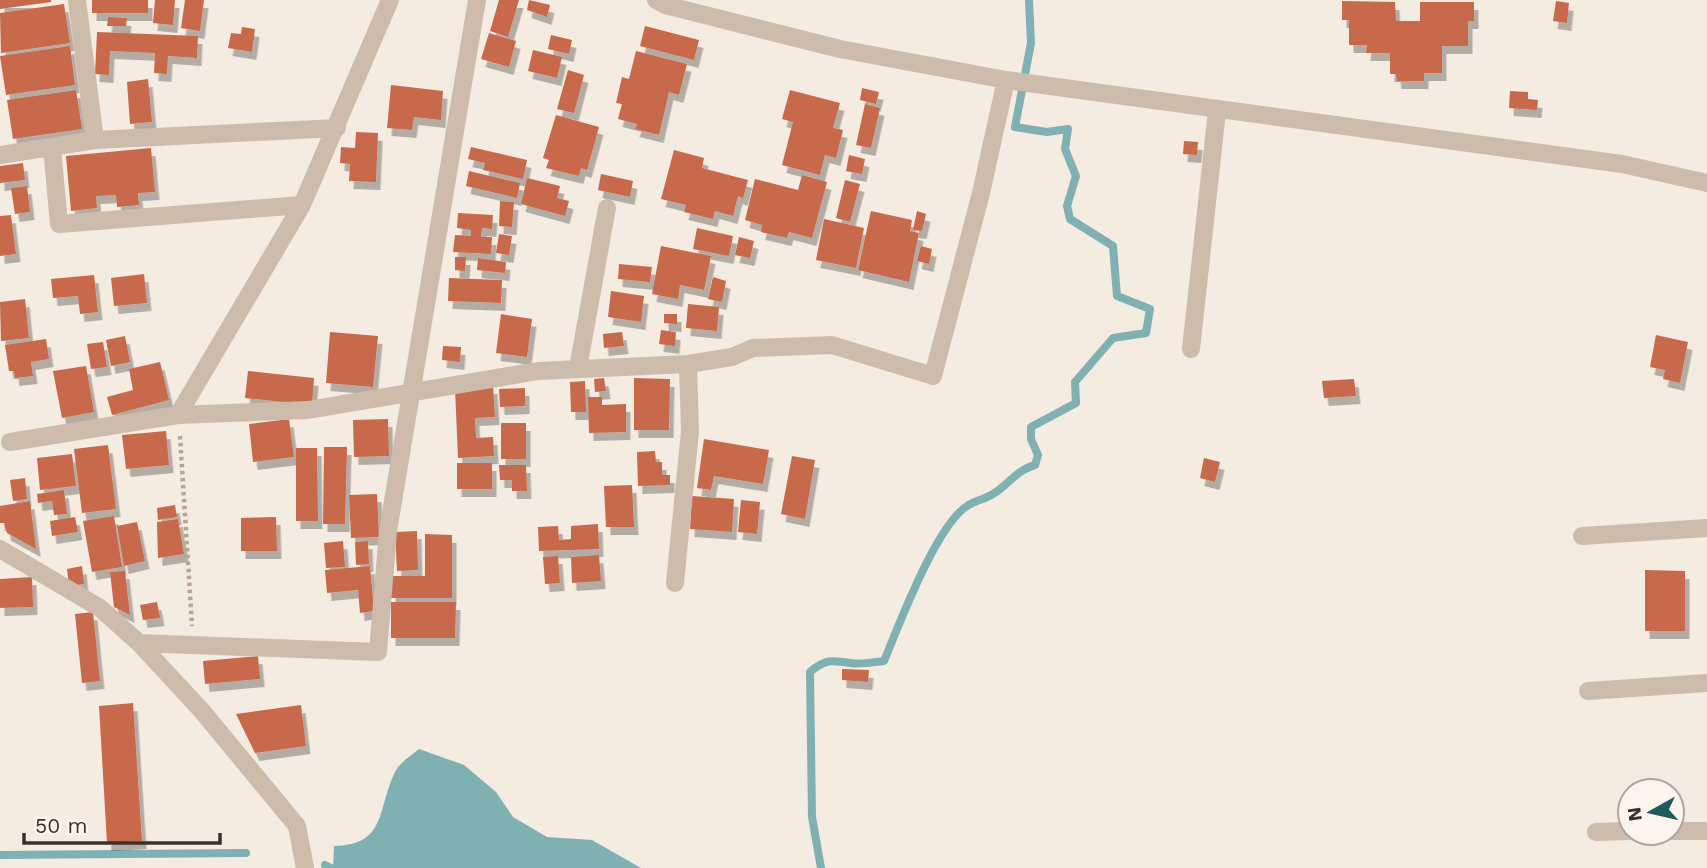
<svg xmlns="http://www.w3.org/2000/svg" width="1707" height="868" font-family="'Work Sans',sans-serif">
<defs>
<filter id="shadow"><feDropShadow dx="4.5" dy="8" stdDeviation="0" flood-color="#0004"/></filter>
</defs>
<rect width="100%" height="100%" fill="#f4ebe1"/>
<path fill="#7fb0b2" d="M419 749 464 765 496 792 513 817 547 837 592 840 641 868H333L334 846C387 845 377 809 395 772 399 763 412 755 419 749Z"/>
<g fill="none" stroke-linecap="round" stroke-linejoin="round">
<path stroke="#7fb0b2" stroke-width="8" d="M0 855 246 853
M325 865 331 868
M821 868 812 817 810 672C825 659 832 660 850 663 861 665 873 662 884 661 899 625 936 526 967 506 976 500 987 499 996 492 1009 483 1019 469 1035 465L1038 455 1031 439V427L1076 403 1075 382 1113 338 1146 333 1150 309 1117 296 1113 246 1070 219 1067 206 1076 176 1065 149 1068 129 1047 132 1015 127 1031 43 1029 0"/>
</g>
<path fill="#c8694b" filter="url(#shadow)" d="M0 0H51V2L0 9Z
M92 0H148V13H92Z
M155 0H175L173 25 153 23Z
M185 0H204L200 31 181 28Z
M499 0H519L508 37 490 31Z
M529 0 550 5 547 17 527 10Z
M1342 1 1395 2 1396 21H1420V2H1474V21H1468V46H1442V73H1424V81H1397L1396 74H1390V53H1366L1367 45H1349V20H1342Z
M1556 1 1569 3 1567 23 1553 21Z
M64 4 70 43 1 53 0 13Z
M108 17 127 18 126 26H107Z
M645 26 699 40 694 60 640 46Z
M242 27 255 29 252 52 228 48 231 33 241 34Z
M97 32 198 36 197 58 168 56 167 74 154 73 155 53 110 51 109 75 95 74Z
M489 33 516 41 509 67 481 59Z
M551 35 572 40 569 54 548 49Z
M70 46 75 85 6 95 0 56Z
M533 50 562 57 557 78 528 71Z
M636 51 687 64 679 95 669 92 659 135 635 129 637 124 618 119 622 104 616 103 622 77 629 79Z
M568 70 584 75 574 113 557 109Z
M148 79 152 122 130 124 127 82Z
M391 85 443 91 441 120 414 117 412 130 387 128Z
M862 88 879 92 876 104 860 100Z
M76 90 82 129 13 139 7 100Z
M790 90 840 103 833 128 843 130 836 158 825 155 820 175 782 165 793 122 782 119Z
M1510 91 1528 92V99L1538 100 1537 110 1509 108Z
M865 104 880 108 871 148 856 145Z
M556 115 599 127 587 170 581 168 579 176 546 168 549 160 543 158Z
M356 132 378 133 376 182 349 181 350 164 340 163 341 147 355 148Z
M1184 141 1198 142 1197 155 1183 154Z
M471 147 527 160 523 179 483 170 485 163 468 159Z
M151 148 155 192 138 193 139 205 117 207 116 195 96 196 97 208 71 211 66 156Z
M674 150 704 158 702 168 748 180 743 198 738 196 733 216 715 211 713 219 684 212 686 205 661 199Z
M849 155 865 159 862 174 846 171Z
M23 163 25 180 0 183V166Z
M469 171 520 183 517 198 466 186Z
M601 174 633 181 630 197 598 190Z
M802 175 827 182 812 238 789 232 787 238 761 232 762 225 745 220 755 179 798 190Z
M527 178 560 186 557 198 569 201 565 216 521 204Z
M845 180 860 184 850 222 836 218Z
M27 186 30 212 15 214 11 188Z
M500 201 514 202 512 227 499 226Z
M871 211 912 220 910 231 919 233 909 282 858 270Z
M917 211 926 214 922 231 913 230Z
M458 213 493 215 492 229 482 228 481 237H492L491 254 453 252 455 235 471 236V230L457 228Z
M11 215 16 254 0 256V216Z
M824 219 864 228 856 268 816 260Z
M697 228 733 236 729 256 693 249Z
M499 234 512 236 509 255 496 253Z
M739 237 754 241 750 258 735 255Z
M661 246 711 256 704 290 680 285 678 299 652 294Z
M921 246 932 249 929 264 917 261Z
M455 257H466L465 271 455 270Z
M478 258 506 262 505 273 477 270Z
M619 264 652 267 650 282 618 279Z
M144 274 147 303 114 306 111 278Z
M94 275 98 312 80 314 78 296 53 298 51 279Z
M713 277 726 281 722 302 708 299Z
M449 278 502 280 501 303 448 301Z
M611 291 644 296 641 322 608 317Z
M25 299 29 338 1 341 0 302Z
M688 304 719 307 717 331 686 328Z
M501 314 532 319 527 357 496 353Z
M664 314H677V324L664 323Z
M661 330 676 332 675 346 659 344Z
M330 332 378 336 373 387 326 383Z
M622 332 624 346 604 348 603 334Z
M1656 335 1688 342 1680 383 1663 379 1665 370 1650 367Z
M125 336 130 362 111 366 106 340Z
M46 339 49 359 31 362 33 376 15 378 14 371H9L5 345Z
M103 342 107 367 91 369 87 344Z
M443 346 461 347 460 362 442 360Z
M160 362 169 400 112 415 107 397 133 390 129 369Z
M86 366 94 412 62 418 53 371Z
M248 371 314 378 312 405 245 398Z
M604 378 606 391 595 392 594 379Z
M634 378 670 379 669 430H634Z
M1354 379 1356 396 1324 398 1322 381Z
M585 381 586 412H571L570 382Z
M493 386 495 417 475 418 476 438 493 437 494 456 458 458 455 388Z
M525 388V406L500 407 499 389Z
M588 397H602V405L626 404V432L589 433Z
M289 419 294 457 253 462 249 424Z
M388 419 389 456 354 457 353 420Z
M501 423H526V459H501Z
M166 431 169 465 126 469 122 435Z
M704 439 769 450 763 484 714 476 711 490 697 488Z
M108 445 116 509 82 513 74 449Z
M324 447H347L345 524H323Z
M296 448H317L318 521H296Z
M655 451 656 462H662V475H670V485L638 486 637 452Z
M72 454 76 486 40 490 37 458Z
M792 456 815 460 805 519 781 514Z
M1204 458 1220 462 1215 482 1200 478Z
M457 463H492V489H457Z
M499 465H526L527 491H512V480H500Z
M25 478 27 499 13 501 10 480Z
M632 485 634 527H606L604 486Z
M64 490 67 514 54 515 52 501 38 503 37 494Z
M377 494 379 537 351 538 349 495Z
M692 496 734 499 732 532 690 529Z
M741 500 760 502 757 534 738 532Z
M30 501 36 549 7 533 4 523H0V506Z
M175 505 177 517 158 520 157 508Z
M114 516 122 567 92 572 83 521Z
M75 517 78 532 52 536 50 521Z
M276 517 277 551H241V518Z
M178 519 184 554 158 558 157 522Z
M137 522 145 561 124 566 117 526Z
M598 524 599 549 539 551 538 527 558 526 559 540 571 539V526Z
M417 531 418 570 397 571 395 532Z
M425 534 452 535V598H391V576H425Z
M343 541 345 567 326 568 324 543Z
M368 541 369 564 356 565 355 542Z
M599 555 601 581 572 583 571 557Z
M558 556 560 583 545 584 543 557Z
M82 566 84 584 69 586 67 569Z
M370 566 374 611 360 613 358 590 327 593 325 570Z
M1645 570 1685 571V631H1645Z
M125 571 130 615 114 607 110 572Z
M32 577 33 607 0 608V579Z
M157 602 160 618 143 620 140 605Z
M391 602H456L455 638H391Z
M93 612 100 681 82 683 75 614Z
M258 656 260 679 205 684 203 661Z
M842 669 869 670 868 682 842 680Z
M133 703 142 841 107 843 99 706Z
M301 705 306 746 255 753 236 714Z"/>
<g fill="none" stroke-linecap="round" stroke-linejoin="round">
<path stroke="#b9a596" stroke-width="4.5" stroke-dasharray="3.5 3.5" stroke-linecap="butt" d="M180 436 192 626"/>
<path stroke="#cdbbac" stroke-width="18" d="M77 0 95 140
M656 0 665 5 840 49 1006 80 1622 164 1707 183
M52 148 59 224 302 205
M0 155 95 140 337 128
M1191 349 1217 111
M578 368 607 208
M178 415 302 205 390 0
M10 442 178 415 308 410 538 371 688 364 732 357 753 348 832 345 933 376 981 193 1006 80
M1582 536 1707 528
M0 549 100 608 139 643 202 711 297 826 305 868
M675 583 690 431 688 364
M139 643 378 652 388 531 477 0
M1588 691 1707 683
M1672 831H1707
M1596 832 1630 831"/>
</g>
<g transform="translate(1651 812) rotate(262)"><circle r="33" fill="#fbf5ee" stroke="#aea6a0" stroke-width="2"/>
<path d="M0-5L12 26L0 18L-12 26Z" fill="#1f5a5e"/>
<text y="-10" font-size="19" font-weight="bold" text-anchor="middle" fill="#3b302b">N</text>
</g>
<path d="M24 833v10h196v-10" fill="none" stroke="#3b302b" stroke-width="3.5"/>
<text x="35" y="833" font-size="21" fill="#3b302b" stroke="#fbf5ee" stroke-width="5" paint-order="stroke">50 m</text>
</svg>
